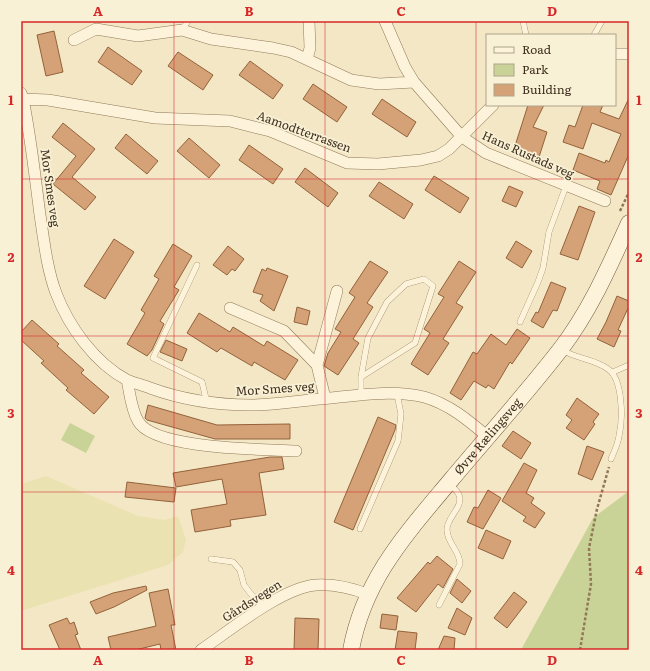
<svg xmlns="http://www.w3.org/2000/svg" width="650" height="671" font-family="Literata,serif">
<rect width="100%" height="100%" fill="#f3e7c5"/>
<path fill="#eae3b1" d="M46 476 138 516 164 520 178 516 186 540 183 552 168 565 21 611V484Z"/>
<path fill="#c9d397" d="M70 423 95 436 86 453 61 440Z
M629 491V650H520L522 648 593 518Z"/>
<path fill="#d5a277" stroke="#93623b" d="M54 31 63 72 46 76 37 35Z
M108 47 142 71 132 85 98 62Z
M178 52 213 75 203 90 168 66Z
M250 61 283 85 273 99 239 75Z
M313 84 347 107 337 122 303 99Z
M629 98V154L611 195 597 189 600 181 573 170 579 153 605 163 606 160 609 162 621 134 592 123 583 149 563 142 569 125 575 127 583 105H603L600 112 619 119Z
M382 99 416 122 407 137 372 114Z
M528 105H544L533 127 547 132 539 157 514 149Z
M63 123 95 149 72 177 96 197 85 210 53 184 76 156 52 137Z
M126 134 158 161 147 174 115 148Z
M189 138 220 165 209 178 177 151Z
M249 145 283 169 273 184 239 160Z
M305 168 338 193 328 207 295 182Z
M434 176 469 198 460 213 425 190Z
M379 182 413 204 404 219 369 196Z
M509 186 523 192 516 207 502 201Z
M579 206 595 212 578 260 560 254Z
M114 239 134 252 105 299 84 286Z
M516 241 532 251 522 268 506 258Z
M173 244 192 256 174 287 179 290 160 321 164 324 152 350 147 356 127 344 145 313 141 310 159 279 154 276Z
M228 246 244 259 235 271 232 269 227 275 213 265Z
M370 261 388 272 367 303 373 307 353 339 359 343 338 375 324 366 328 353 341 332 335 329 355 297 349 293Z
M459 261 476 272 456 303 463 307 443 339 449 343 428 375 411 364 430 333 424 329 444 297 438 294Z
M267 268 288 276 274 311 260 301 263 295 253 292 262 269 266 271Z
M551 282 566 288 557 311 553 310 543 328 531 321 536 312 538 313Z
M617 296 629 301V306L618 330 621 331 614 347 597 339 606 322Z
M297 307 310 311 307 325 294 322Z
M199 313 230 332 233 327 264 346 267 341 298 360 285 380 254 362 252 366 221 348 217 352 187 333Z
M32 320 59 344 57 346 84 370 81 373 109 397 94 414 66 390 68 388 41 363 44 361 21 340V332Z
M517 329 530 338 512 364 510 362 494 389 488 385 486 388 474 381 461 400 450 393 473 352 477 354 491 334 506 345Z
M166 340 187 349 182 361 160 352Z
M577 398 599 414 593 422 595 424 584 440 566 428 572 420 566 415Z
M148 405 217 425 290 424V439H215L147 420 145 418Z
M378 417 396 425 395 430 353 530 334 522Z
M513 431 531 443 521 459 502 446Z
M587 446 604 452 592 480 578 474Z
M270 457H282L284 469 259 473 266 515 230 520 231 526 195 532 191 510 227 504 222 479 176 487 173 473Z
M524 463 537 470 526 493 534 498 531 503 545 513 535 528 523 521 526 517 502 501Z
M127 482 176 488 174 502 125 497Z
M488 490 501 498 483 529 467 522 474 507 478 508Z
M486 530 511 541 503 559 478 548Z
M437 556 453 569 443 588 438 584 416 612 397 598 428 562 430 564Z
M457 579 471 591 462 603 450 593Z
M146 586 147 590 114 607 96 614 90 602 113 593Z
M168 589 175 625H171L176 650H161L160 644 135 650H111L108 637 156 626 149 593Z
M514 592 527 602 507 628 494 618Z
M457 608 472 618 465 635 448 628Z
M382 614 398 616 396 630 380 628Z
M67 618 70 624 74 622 78 634 75 635 81 650H60L49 625Z
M295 618 319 619 318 650H294Z
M398 631 417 633 415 650H395Z
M444 636 455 638 454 650H438Z"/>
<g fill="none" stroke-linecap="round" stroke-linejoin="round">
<g stroke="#917958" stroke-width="6">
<path id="lane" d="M523 21 526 35
M182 30 188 21
M594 35 602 21
M197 265 153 358 202 382 207 403
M520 322 538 282 543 268 549 232 566 186
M562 350C577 359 595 359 608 369 623 379 623 419 619 436 618 444 614 452 611 459
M613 372 629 365
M361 377 415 343 433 286 424 279 406 284 387 302 368 338 361 377V395
M360 529 398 441 401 414 397 394
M211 559 233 562 240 570 244 585 251 594 264 607
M439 605 460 564C460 551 447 543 447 530 446 518 464 507 459 495 458 491 452 487 449 483"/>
</g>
<g stroke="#917958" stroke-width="12">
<path id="street" d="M385 21 405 67 414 82 462 137 486 153 605 201
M74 40 96 29 138 36 182 30 211 39 273 48 291 52 351 80 379 84 414 82
M615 54H629
M307 59 310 48 309 21
M21 93 23 99 48 100 155 118 230 121 270 131 347 163 378 164 421 160 438 156 449 149 493 105
M23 99C31 138 35 177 40 215 44 241 47 269 56 293 69 327 95 363 127 380 134 383 143 385 150 388 183 400 216 405 251 405 274 405 298 401 320 399 353 396 391 389 424 397 449 404 468 420 488 437
M230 308 284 331 317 365 325 398
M317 365 337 291
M127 380C130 393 131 409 138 421 154 450 265 449 296 451
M201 650C229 631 283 587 316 585 334 584 351 588 367 594"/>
</g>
<g stroke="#73593b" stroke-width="17">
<g id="secondary">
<path id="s1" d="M351 650C364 579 406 534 451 480 487 437 525 395 560 350 590 311 609 267 629 223"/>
</g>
</g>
<path stroke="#917958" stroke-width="2.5" stroke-dasharray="3 2" stroke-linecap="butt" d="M620 211 629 192
M580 650 591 584 589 548 597 509 609 467"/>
<use href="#lane" stroke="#fcf3da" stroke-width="5.5"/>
<use href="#street" stroke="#fcf3da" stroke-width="11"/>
<use href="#secondary" stroke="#fcf3da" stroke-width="16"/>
</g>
<path fill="none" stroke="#d62828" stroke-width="1" stroke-opacity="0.55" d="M174 21V650M325 21V650M476 21V650M21 179H629M21 336H629M21 492H629"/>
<g text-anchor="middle" stroke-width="3.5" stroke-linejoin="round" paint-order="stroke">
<g font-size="12" fill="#3f2f1e" stroke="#f9f1d6">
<text transform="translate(304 132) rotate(20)" y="4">Aamodtterrassen</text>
<text transform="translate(528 155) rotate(24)" y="4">Hans Rustads veg</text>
<text transform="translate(50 188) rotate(82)" y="4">Mor Smes veg</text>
<text transform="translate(275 389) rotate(-4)" y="4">Mor Smes veg</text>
<text dy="4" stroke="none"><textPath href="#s1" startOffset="257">Øvre Rælingsveg</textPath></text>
<text transform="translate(252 601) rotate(-32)" y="4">Gårdsvegen</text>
</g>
</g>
<rect width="650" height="671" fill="none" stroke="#f9f1d6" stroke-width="44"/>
<rect x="486" y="34" width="130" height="72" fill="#f9f1d6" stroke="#afa38c"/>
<rect x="494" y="47" width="20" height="6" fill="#fcf3da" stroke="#afa38c"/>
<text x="522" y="54" font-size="12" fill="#3f2f1e">Road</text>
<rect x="494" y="64" width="20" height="12" fill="#c9d397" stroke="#afa38c"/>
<text x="522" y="74" font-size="12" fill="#3f2f1e">Park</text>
<rect x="494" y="84" width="20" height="12" fill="#d5a277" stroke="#afa38c"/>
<text x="522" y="94" font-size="12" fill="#3f2f1e">Building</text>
<rect x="22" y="22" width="606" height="627" fill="none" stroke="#d62828" stroke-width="1.5"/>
<g font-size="13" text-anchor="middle" font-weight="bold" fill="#d62828">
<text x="98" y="16">A</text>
<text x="249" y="16">B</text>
<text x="401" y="16">C</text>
<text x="552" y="16">D</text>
<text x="11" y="105">1</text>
<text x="639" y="105">1</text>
<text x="11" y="262">2</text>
<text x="639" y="262">2</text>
<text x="11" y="418">3</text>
<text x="639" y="418">3</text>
<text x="11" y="575">4</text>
<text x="639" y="575">4</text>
<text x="98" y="665">A</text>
<text x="249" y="665">B</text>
<text x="401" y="665">C</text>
<text x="552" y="665">D</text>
</g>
</svg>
